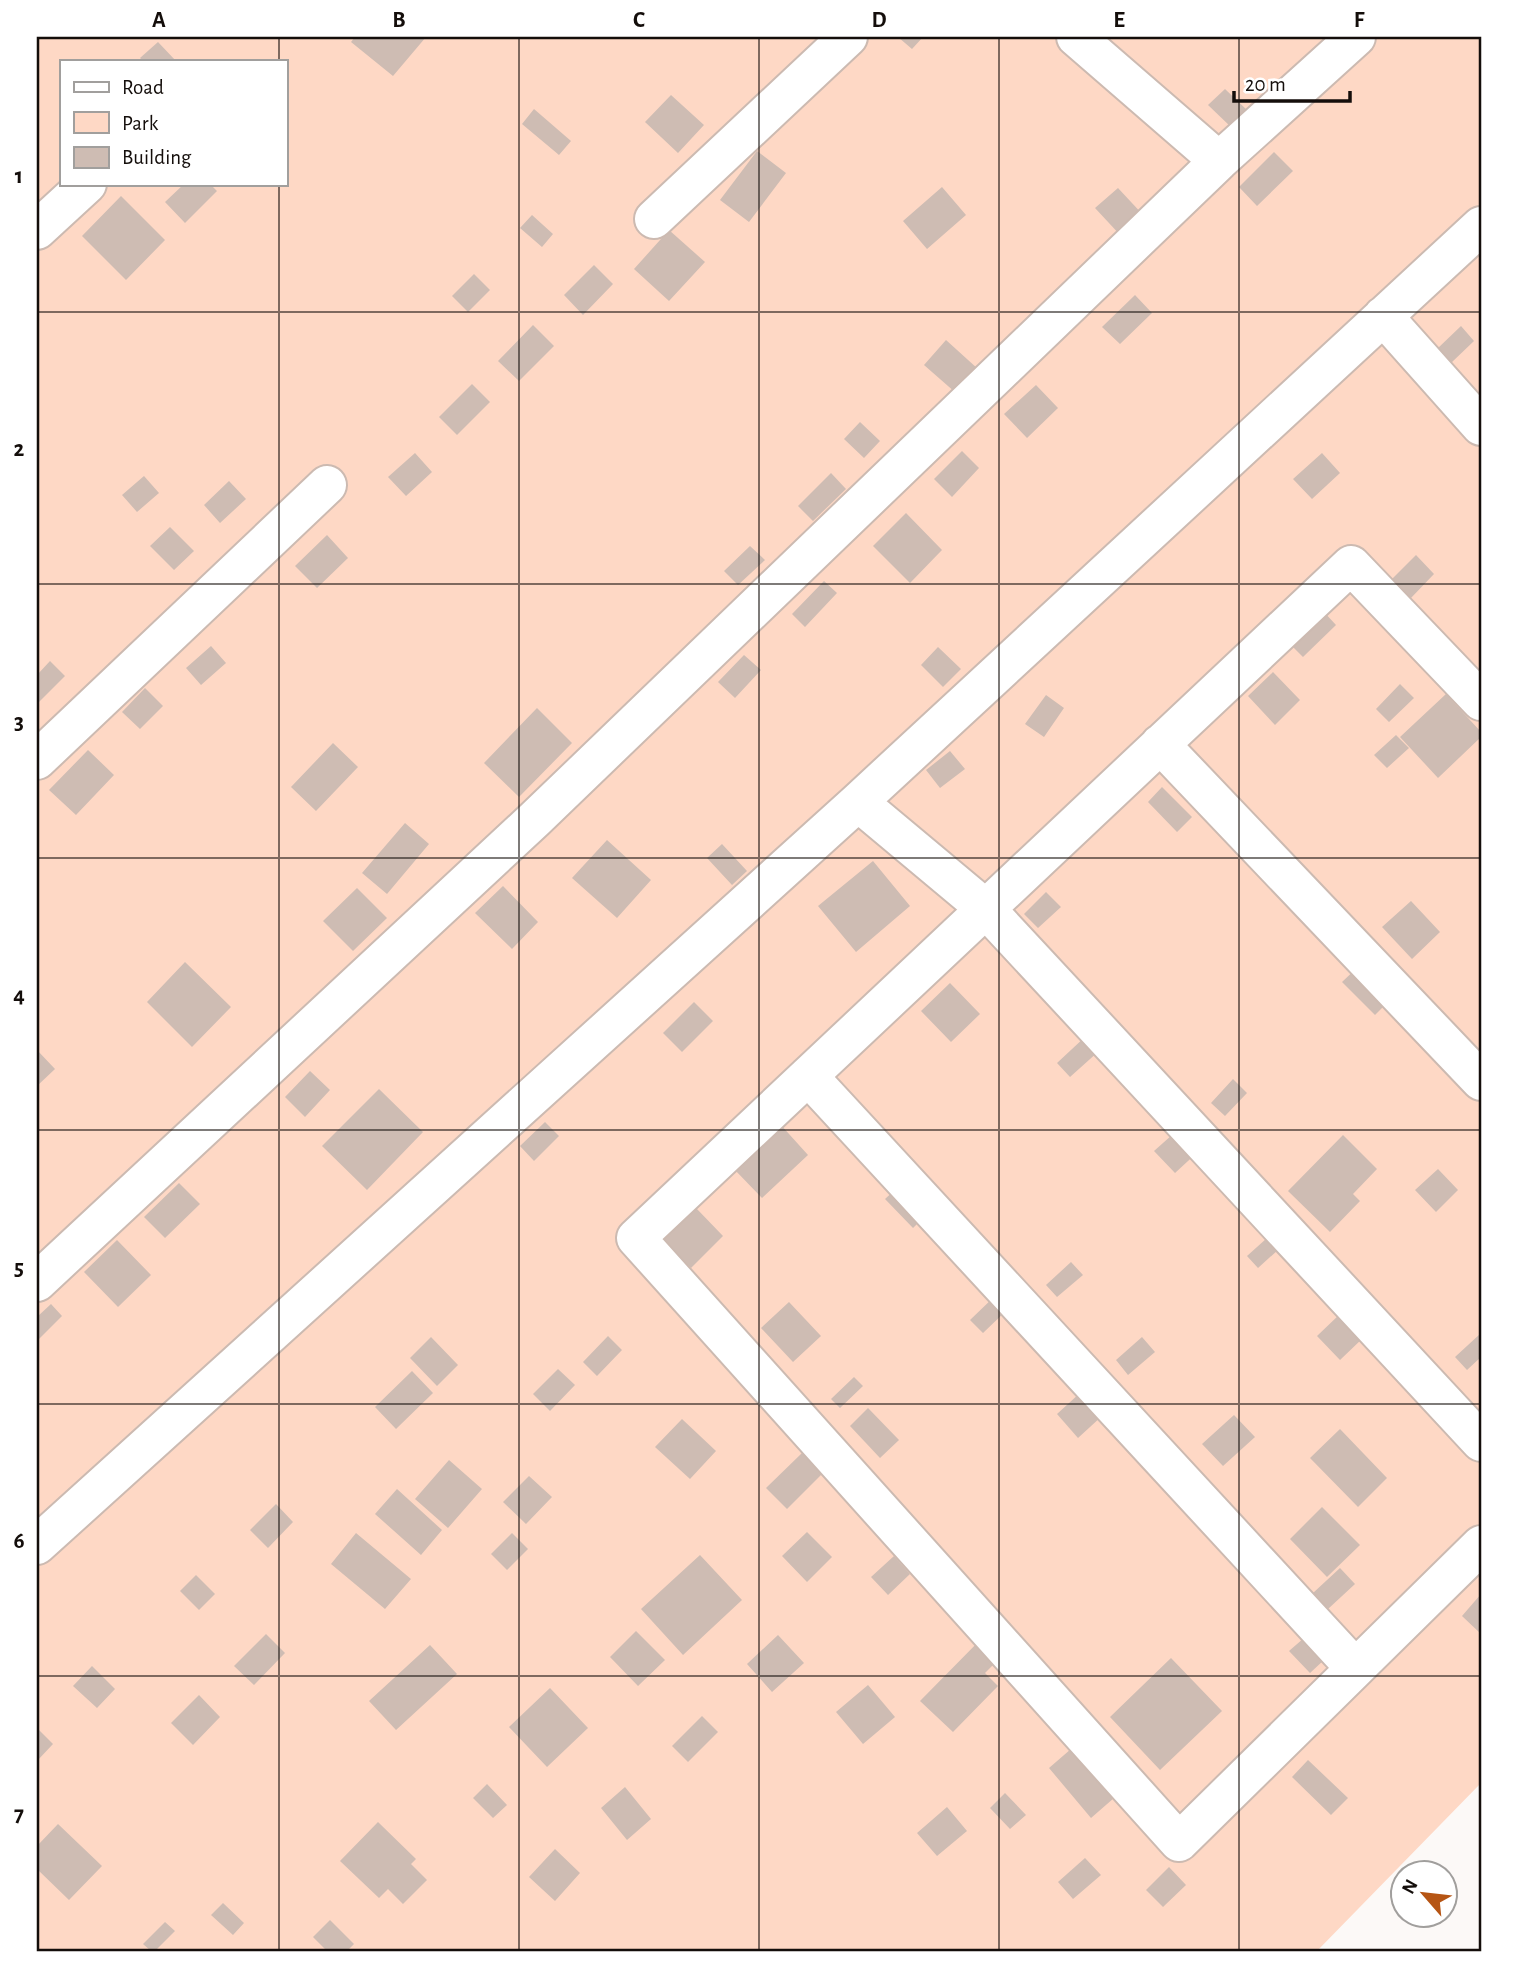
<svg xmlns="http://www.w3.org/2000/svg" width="1518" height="1988" font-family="'Alegreya Sans',sans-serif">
<rect width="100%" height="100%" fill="#fcf9f7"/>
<path fill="#fed8c5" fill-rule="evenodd" d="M37 37H1481V1783L1317 1951H37ZM61 61H285V184H61Z"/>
<path fill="#cebcb3" d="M355 37H426L393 76 351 42Z
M898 37H923L912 49Z
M158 42 176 61H143L140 58Z
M1225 89 1248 111 1232 128 1208 105Z
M671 95 704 125 678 153 645 122Z
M534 109 571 141 559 155 522 124Z
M757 151 786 173 749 222 720 200Z
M1274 152 1293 171 1257 206 1239 187Z
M184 184H210L217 191 185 223 165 202Z
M942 187 966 215 927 249 903 221Z
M1118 188 1145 217 1122 237 1095 208Z
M121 196 165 240 126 280 82 236Z
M532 215 553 234 542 247 520 228Z
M669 230 705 262 669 301 634 269Z
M594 265 613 284 583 315 564 295Z
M474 274 490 290 468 312 452 296Z
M1135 295 1152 313 1120 344 1102 327Z
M533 325 554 346 519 381 498 361Z
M1461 326 1474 341 1451 363 1437 349Z
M946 340 978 369 956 393 924 365Z
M472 384 490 402 457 435 439 417Z
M1036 385 1058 408 1027 438 1004 414Z
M860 422 880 441 864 458 844 439Z
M962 451 979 468 952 497 934 479Z
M415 453 432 472 406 496 388 477Z
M1322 453 1340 473 1312 499 1293 479Z
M831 473 846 489 813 521 798 506Z
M144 476 159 493 137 512 122 495Z
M229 481 246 499 220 523 204 505Z
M906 513 942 550 910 583 873 546Z
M170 527 194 551 174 570 150 546Z
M327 535 348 558 317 588 295 566Z
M750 546 765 560 738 585 724 571Z
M1416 555 1434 574 1410 599 1391 580Z
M824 581 837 593 805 627 792 614Z
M1323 611 1336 625 1303 657 1290 644Z
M211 646 226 663 201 685 186 668Z
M938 647 961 669 943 687 921 665Z
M744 655 761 670 735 698 718 682Z
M50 661 65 676 38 703 37 675Z
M1273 672 1300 700 1275 725 1248 696Z
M1400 684 1414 698 1389 722 1376 709Z
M145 688 163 706 140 729 122 712Z
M1446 694 1481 732V737L1438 778 1400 737Z
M1046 695 1064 708 1044 737 1025 724Z
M537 708 572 743 519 797 484 763Z
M1396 735 1409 748 1387 768 1374 755Z
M333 743 358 767 316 811 291 787Z
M88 750 114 775 76 815 49 790Z
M950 751 965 769 940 788 926 770Z
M1162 787 1192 817 1177 832 1148 802Z
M405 823 429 844 387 894 362 873Z
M607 840 651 880 617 918 572 878Z
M722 844 747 871 732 885 707 858Z
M873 861 910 906 856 952 818 906Z
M503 886 538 922 512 949 475 913Z
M357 888 387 918 353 951 323 921Z
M1046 892 1061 907 1038 928 1024 914Z
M1411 901 1440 932 1412 959 1382 927Z
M185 962 231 1007 192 1047 147 1002Z
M1360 965 1393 997 1375 1015 1342 982Z
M950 983 980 1014 951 1042 921 1011Z
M694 1002 713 1021 682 1052 663 1033Z
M1086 1036 1099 1051 1070 1077 1057 1063Z
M37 1050 55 1069 37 1086Z
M310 1071 330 1090 305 1117 285 1097Z
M1233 1079 1247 1093 1225 1116 1211 1103Z
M379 1089 423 1132 367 1190 322 1146Z
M545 1122 559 1136 534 1161 520 1146Z
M780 1124 808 1155 762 1198 733 1168Z
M1181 1127 1201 1149 1175 1173 1154 1151Z
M1343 1135 1377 1169 1353 1194 1360 1201 1330 1232 1288 1191Z
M1438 1169 1458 1190 1436 1212 1415 1190Z
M179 1183 200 1204 165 1238 144 1217Z
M898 1187 925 1216 913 1228 885 1199Z
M696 1208 723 1236 691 1268 663 1240Z
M1278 1228 1289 1240 1258 1268 1247 1256Z
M117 1240 151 1275 118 1307 84 1272Z
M1071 1262 1083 1275 1057 1297 1046 1285Z
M995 1296 1008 1309 983 1333 970 1320Z
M789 1302 821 1336 793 1362 761 1328Z
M51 1304 62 1316 39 1339 37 1337V1317Z
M1340 1314 1363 1338 1340 1360 1317 1336Z
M1480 1334 1481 1336V1357L1467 1370 1455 1357Z
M608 1336 622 1350 597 1376 583 1362Z
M431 1337 458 1365 437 1386 410 1358Z
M1142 1337 1155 1352 1128 1375 1116 1360Z
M558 1369 575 1385 550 1411 533 1394Z
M412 1371 433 1393 396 1429 375 1407Z
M854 1377 863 1386 840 1408 831 1399Z
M1080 1393 1102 1416 1078 1438 1057 1414Z
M868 1408 899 1440 880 1458 850 1426Z
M1234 1415 1255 1437 1223 1466 1202 1444Z
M682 1419 716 1451 690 1479 655 1447Z
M1340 1429 1387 1478 1358 1507 1310 1458Z
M802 1453 822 1474 787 1509 766 1488Z
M449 1460 482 1489 448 1528 415 1499Z
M529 1476 552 1497 526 1524 503 1502Z
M397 1489 442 1530 421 1555 375 1514Z
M276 1504 293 1522 268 1548 250 1530Z
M1322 1507 1360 1545 1327 1577 1290 1539Z
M807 1532 832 1557 807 1582 782 1556Z
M356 1533 411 1579 385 1609 331 1564Z
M512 1533 528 1549 507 1570 491 1554Z
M700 1555 742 1600 683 1655 641 1609Z
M894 1556 910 1574 888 1595 871 1577Z
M1340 1568 1355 1584 1328 1609 1313 1593Z
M196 1575 215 1594 199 1610 180 1591Z
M1481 1594V1634L1462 1616Z
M636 1631 665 1660 638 1686 610 1657Z
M266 1634 285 1653 254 1685 234 1666Z
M778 1635 804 1663 772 1692 747 1664Z
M985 1635 1004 1654 985 1673 998 1686 953 1732 920 1701Z
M1304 1638 1324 1660 1310 1673 1289 1651Z
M430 1645 457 1674 396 1730 369 1701Z
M1171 1658 1222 1711 1160 1770 1110 1717Z
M92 1666 115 1689 97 1708 73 1686Z
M868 1685 895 1717 863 1744 836 1712Z
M550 1688 588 1728 547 1767 509 1727Z
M199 1695 220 1717 193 1745 171 1723Z
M702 1716 718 1732 688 1762 672 1746Z
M37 1728 53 1744 37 1761Z
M1071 1749 1114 1798 1091 1818 1049 1768Z
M1308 1760 1348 1798 1331 1815 1292 1777Z
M487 1784 507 1805 493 1818 473 1798Z
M625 1787 651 1819 627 1840 601 1808Z
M1005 1793 1026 1815 1010 1829 990 1808Z
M947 1807 967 1831 937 1856 917 1833Z
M378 1822 416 1859 411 1864 427 1880 403 1904 388 1889 379 1898 340 1861Z
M58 1824 102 1866 69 1900 37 1869V1846Z
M555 1849 580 1873 555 1901 529 1877Z
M1085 1858 1101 1875 1073 1899 1058 1882Z
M1169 1867 1186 1885 1163 1907 1146 1890Z
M223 1903 244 1923 233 1935 211 1915Z
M330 1920 354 1944 347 1951H327L313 1937Z
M165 1922 175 1931 155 1951H151L143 1944Z"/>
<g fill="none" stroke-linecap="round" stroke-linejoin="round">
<g stroke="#ccbab1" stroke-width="42">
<path id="street" d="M1076 37 1219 161
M654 219 848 37
M37 230 87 184
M1383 316 1481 426
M1481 701 1351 565 636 1238 1179 1842 1481 1545
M1160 744 1481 1081
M37 760 327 485
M858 802 986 909 1481 1442
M808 1076 1355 1668
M37 1282 535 819 1219 161 1356 37
M37 1545 858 802 1481 226"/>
</g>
<use href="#street" stroke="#fff" stroke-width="38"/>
</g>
<path fill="none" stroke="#140e0b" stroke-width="2" stroke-opacity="0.55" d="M279 37V61M519 37V1951M759 37V1951M999 37V1951M1239 37V1951M279 184V1951M37 312H1481M37 584H1481M37 858H1481M37 1130H1481M37 1404H1481M37 1676H1481"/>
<rect width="1518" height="1988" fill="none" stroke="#ffffff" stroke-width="77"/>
<rect x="60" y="60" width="228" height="126" fill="#ffffff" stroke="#a19f9d" stroke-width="2"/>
<rect x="74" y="82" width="35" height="10" fill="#ffffff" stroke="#a19f9d" stroke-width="2"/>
<text x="122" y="94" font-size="21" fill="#140e0b">Road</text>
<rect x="74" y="112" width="35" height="21" fill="#fed8c5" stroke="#a19f9d" stroke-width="2"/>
<text x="122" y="130" font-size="21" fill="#140e0b">Park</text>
<rect x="74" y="147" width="35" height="21" fill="#cebcb3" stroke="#a19f9d" stroke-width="2"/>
<text x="122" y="164" font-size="21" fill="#140e0b">Building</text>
<g transform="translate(1424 1894) rotate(298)"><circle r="33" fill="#ffffff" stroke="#a19f9d" stroke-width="2"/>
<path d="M0-5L12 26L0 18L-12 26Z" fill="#b65514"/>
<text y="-10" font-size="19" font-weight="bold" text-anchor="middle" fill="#140e0b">N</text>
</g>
<path d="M1234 91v10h116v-10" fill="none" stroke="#140e0b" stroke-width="3.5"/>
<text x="1245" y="91" font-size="21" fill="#140e0b" stroke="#ffffff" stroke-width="5" paint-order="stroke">20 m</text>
<rect x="38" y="38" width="1442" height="1912" fill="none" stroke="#140e0b" stroke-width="2.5"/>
<g font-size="23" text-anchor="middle" font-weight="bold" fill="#140e0b">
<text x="159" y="27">A</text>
<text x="399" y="27">B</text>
<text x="639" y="27">C</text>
<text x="879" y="27">D</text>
<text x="1119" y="27">E</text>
<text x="1359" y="27">F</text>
<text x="19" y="183">1</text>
<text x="19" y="456">2</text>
<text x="19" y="729">3</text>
<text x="19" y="1002">4</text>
<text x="19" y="1275">5</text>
<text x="19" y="1548">6</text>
<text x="19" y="1821">7</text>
</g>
</svg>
